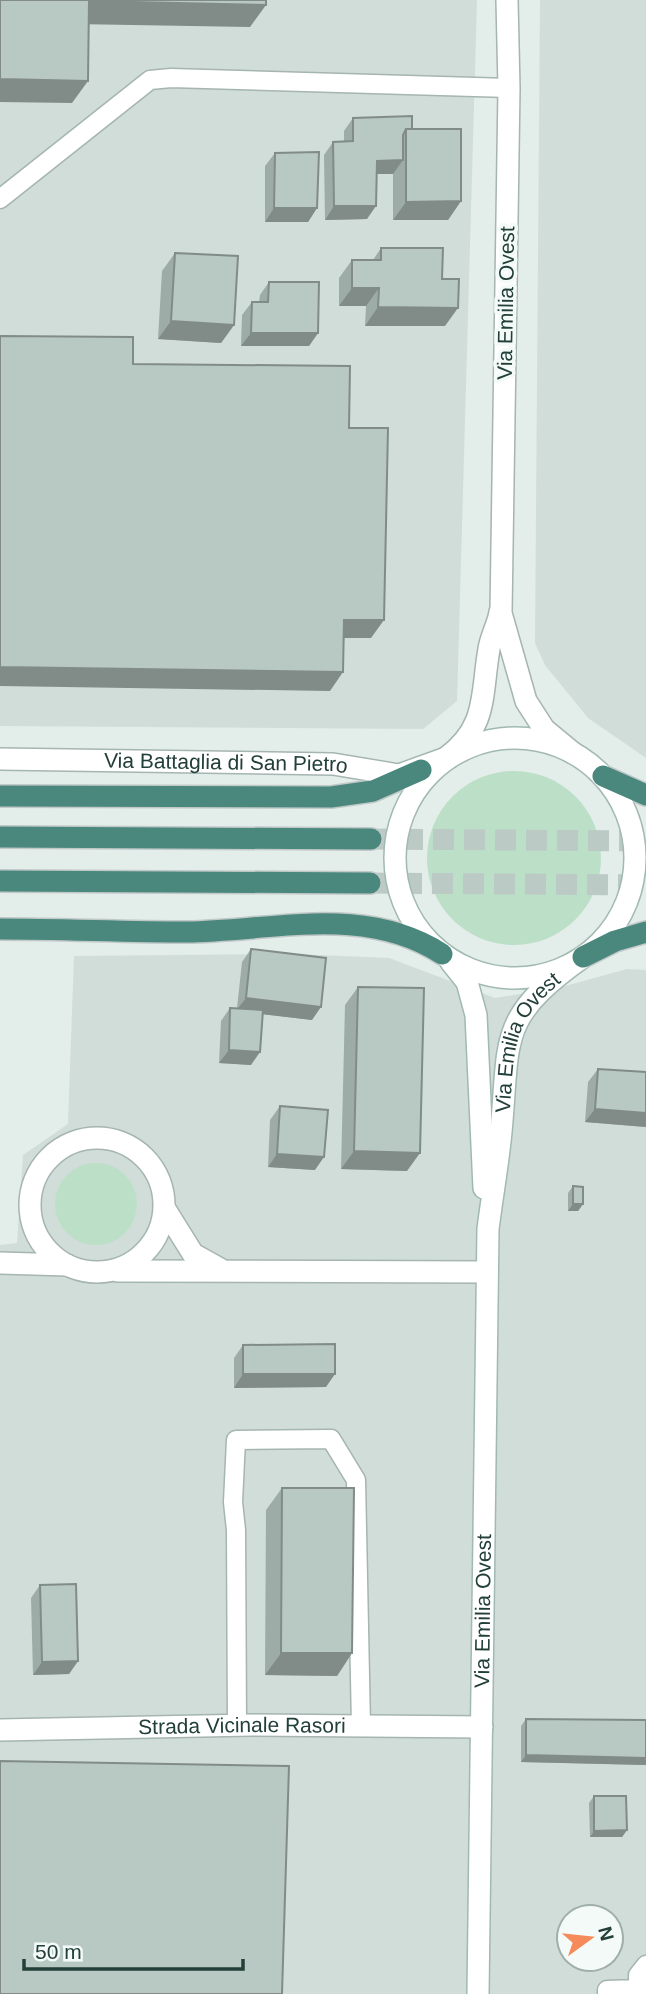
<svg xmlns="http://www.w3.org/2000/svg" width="646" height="1994" font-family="Arial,sans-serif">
<rect width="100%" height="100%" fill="#e3ede9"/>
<path fill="#d1ddd8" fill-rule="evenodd" d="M0 0H477L457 701 423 729 0 726Z
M540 0H646V758L588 718 545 665 535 643Z
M295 954 389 958 495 998 558 988 627 969 646 970V1994H0V1245L17 1243 23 1155 68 1124 74 956ZM569 1917H611V1959H569Z"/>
<path fill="#bcdfc7" d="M427 858a87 87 0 1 1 174 0a87 87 0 1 1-174 0Z
M55 1204a41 41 0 1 1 82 0a41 41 0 1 1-82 0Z"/>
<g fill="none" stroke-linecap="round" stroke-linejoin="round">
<path stroke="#bccac6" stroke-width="21" stroke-dasharray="21 10" stroke-linecap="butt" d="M371 839 646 841
M370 883 646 885"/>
<g stroke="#a5b5b1" stroke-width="21">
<path id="service" d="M0 199 150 80 171 78 509 88
M237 1726 236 1530 233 1502 236 1440 331 1439 356 1480 361 1726
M607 1994V1990L638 1989V1975L646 1965"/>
</g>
<g stroke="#a5b5b1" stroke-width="24">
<g id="minor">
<path id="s1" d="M0 759 333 764 399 775 446 758"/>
<circle cx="97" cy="1205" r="67"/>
<path d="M165 1209 193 1254 220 1269"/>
<path d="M0 1263 67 1265"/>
<path d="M118 1271 487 1272"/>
<path id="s2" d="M0 1730 252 1725 482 1727"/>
</g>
</g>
<g stroke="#a5b5b1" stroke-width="24">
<path id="tertiary" d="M507 0 509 88 501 613 526 701 544 729 573 753
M446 758C488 727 481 695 489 649 491 636 498 625 500 612"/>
</g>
<g stroke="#a1b9b2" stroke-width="24">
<g id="secondary">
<circle cx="515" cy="858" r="120"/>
<path d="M451 962 467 982 476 1015 484 1188"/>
<path id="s3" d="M478 1994 488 1229C492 1197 498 1164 501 1132 510 1037 497 1018 583 957"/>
</g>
</g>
<g stroke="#c1c9c8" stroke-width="24">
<path id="trunk" d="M603 776 646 795
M0 796 331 797 373 791 421 770
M0 837 371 839
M0 881 370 883
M0 929C62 929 125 932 187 932 272 931 365 904 442 954
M583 957 615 941 646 932"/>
</g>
<use href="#service" stroke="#fff" stroke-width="18"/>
<use href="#minor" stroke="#fff" stroke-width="21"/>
<use href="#tertiary" stroke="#fff" stroke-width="21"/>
<use href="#secondary" stroke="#fff" stroke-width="21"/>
<use href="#trunk" stroke="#4a887e" stroke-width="21"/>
</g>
<path fill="#9eaca8" d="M353 118 412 129 461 201 448 220H393V174H377L367 219 325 220 324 155 333 142 344 141V131Z
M275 153 317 208 308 222H265V166Z
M381 248 442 279 445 326H365L366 306H339V278L352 260H373Z
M175 253 234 325 221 343 158 339 162 271Z
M269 282 318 333 309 346H241L242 315 252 302H259L260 295Z
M251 949 312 1020 262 1014 251 1065 219 1063 221 1021 230 1008H237L242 962Z
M358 987 407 1171 341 1169 345 1005Z
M598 1069 646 1072V1127L585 1122 588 1082Z
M280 1106 315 1170 268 1167 270 1120Z
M573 1186 583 1204 578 1211H568V1193Z
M243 1345 326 1387 234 1388V1358Z
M282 1488 352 1653 337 1676 265 1675 266 1510Z
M40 1585 78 1661 69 1674 33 1675 31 1598Z
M526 1719 646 1720V1765L521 1762V1726Z
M594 1796 627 1830 622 1837H590L589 1803Z"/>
<path fill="#818c88" d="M89 1 266 5 250 27 73 24Z
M0 79 88 81 72 103 0 102Z
M403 160 393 174H368L377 161Z
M461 201 448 220H393L406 202Z
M334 206H376L367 219 325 220Z
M274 208H317L308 222H265Z
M352 288H379L366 306H339Z
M378 307 458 308 445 326H365Z
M171 321 234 325 221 343 158 339Z
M251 333H318L309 346H241Z
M344 620H384L371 638H331Z
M0 667 343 672 330 691 0 686Z
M246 998 321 1007 312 1020 236 1011Z
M229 1050 260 1052 251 1065 219 1063Z
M595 1109 646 1113V1127L585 1122Z
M354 1151 420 1153 407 1171 341 1169Z
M277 1154 324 1157 315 1170 268 1167Z
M573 1204H583L578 1211H568Z
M243 1374H335L326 1387 234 1388Z
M281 1653H352L337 1676 265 1675Z
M78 1661 69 1674 33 1675 42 1662Z
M526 1755 646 1758V1765L521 1762Z
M627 1830 622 1837H590L594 1831Z"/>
<path fill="#b8c8c3" stroke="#818c88" stroke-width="2" d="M0 0H266V5L89 1 88 81 0 79Z
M412 116V129H406L403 135V160L377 161 376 206H334L333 142 353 141V118Z
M406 129H461V201L406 202Z
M319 152 317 208H274L275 153Z
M381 248H443L442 279H459L458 308 378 307 379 288H352V260H381Z
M175 253 238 256 234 325 171 321Z
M269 282H319L318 333H251L252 302H268Z
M0 336 133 337V364L350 366 349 428H388L384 620H344L343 672 0 667Z
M251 949 326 958 321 1007 246 998Z
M358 987 424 988 420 1153 354 1151Z
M230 1008 263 1010 260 1052 229 1050Z
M598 1069 646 1072V1113L595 1109Z
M280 1106 328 1110 324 1157 277 1154Z
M573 1186 583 1187V1204H573Z
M335 1344V1374H243V1345Z
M282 1488H354L352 1653H281Z
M76 1584 78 1661 42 1662 40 1585Z
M526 1719 646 1720V1758L526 1755Z
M0 1761 289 1766 282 1994H0Z
M594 1796H626L627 1830 594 1831Z"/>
<g text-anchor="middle" stroke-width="7" stroke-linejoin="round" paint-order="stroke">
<g font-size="21" fill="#223f39" stroke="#f4faf7">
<text transform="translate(506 303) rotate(-89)" y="7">Via Emilia Ovest</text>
<text dy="7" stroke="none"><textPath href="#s1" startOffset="226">Via Battaglia di San Pietro</textPath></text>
<text dy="7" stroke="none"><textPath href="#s3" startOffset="959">Via Emilia Ovest</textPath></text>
<text dy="7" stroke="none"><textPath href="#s3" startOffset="383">Via Emilia Ovest</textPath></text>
<text dy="7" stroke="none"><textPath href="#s2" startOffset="242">Strada Vicinale Rasori</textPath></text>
</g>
</g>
<g transform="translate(590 1938) rotate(75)"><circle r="33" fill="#f4faf7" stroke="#a0afab" stroke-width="2"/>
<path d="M0-5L12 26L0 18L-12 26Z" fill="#f58a5a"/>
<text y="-10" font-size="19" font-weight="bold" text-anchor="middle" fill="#223f39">N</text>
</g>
<path d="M24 1959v10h219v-10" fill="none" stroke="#223f39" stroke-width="3.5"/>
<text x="35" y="1959" font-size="21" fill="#223f39" stroke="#f4faf7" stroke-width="5" paint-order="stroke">50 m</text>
</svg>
